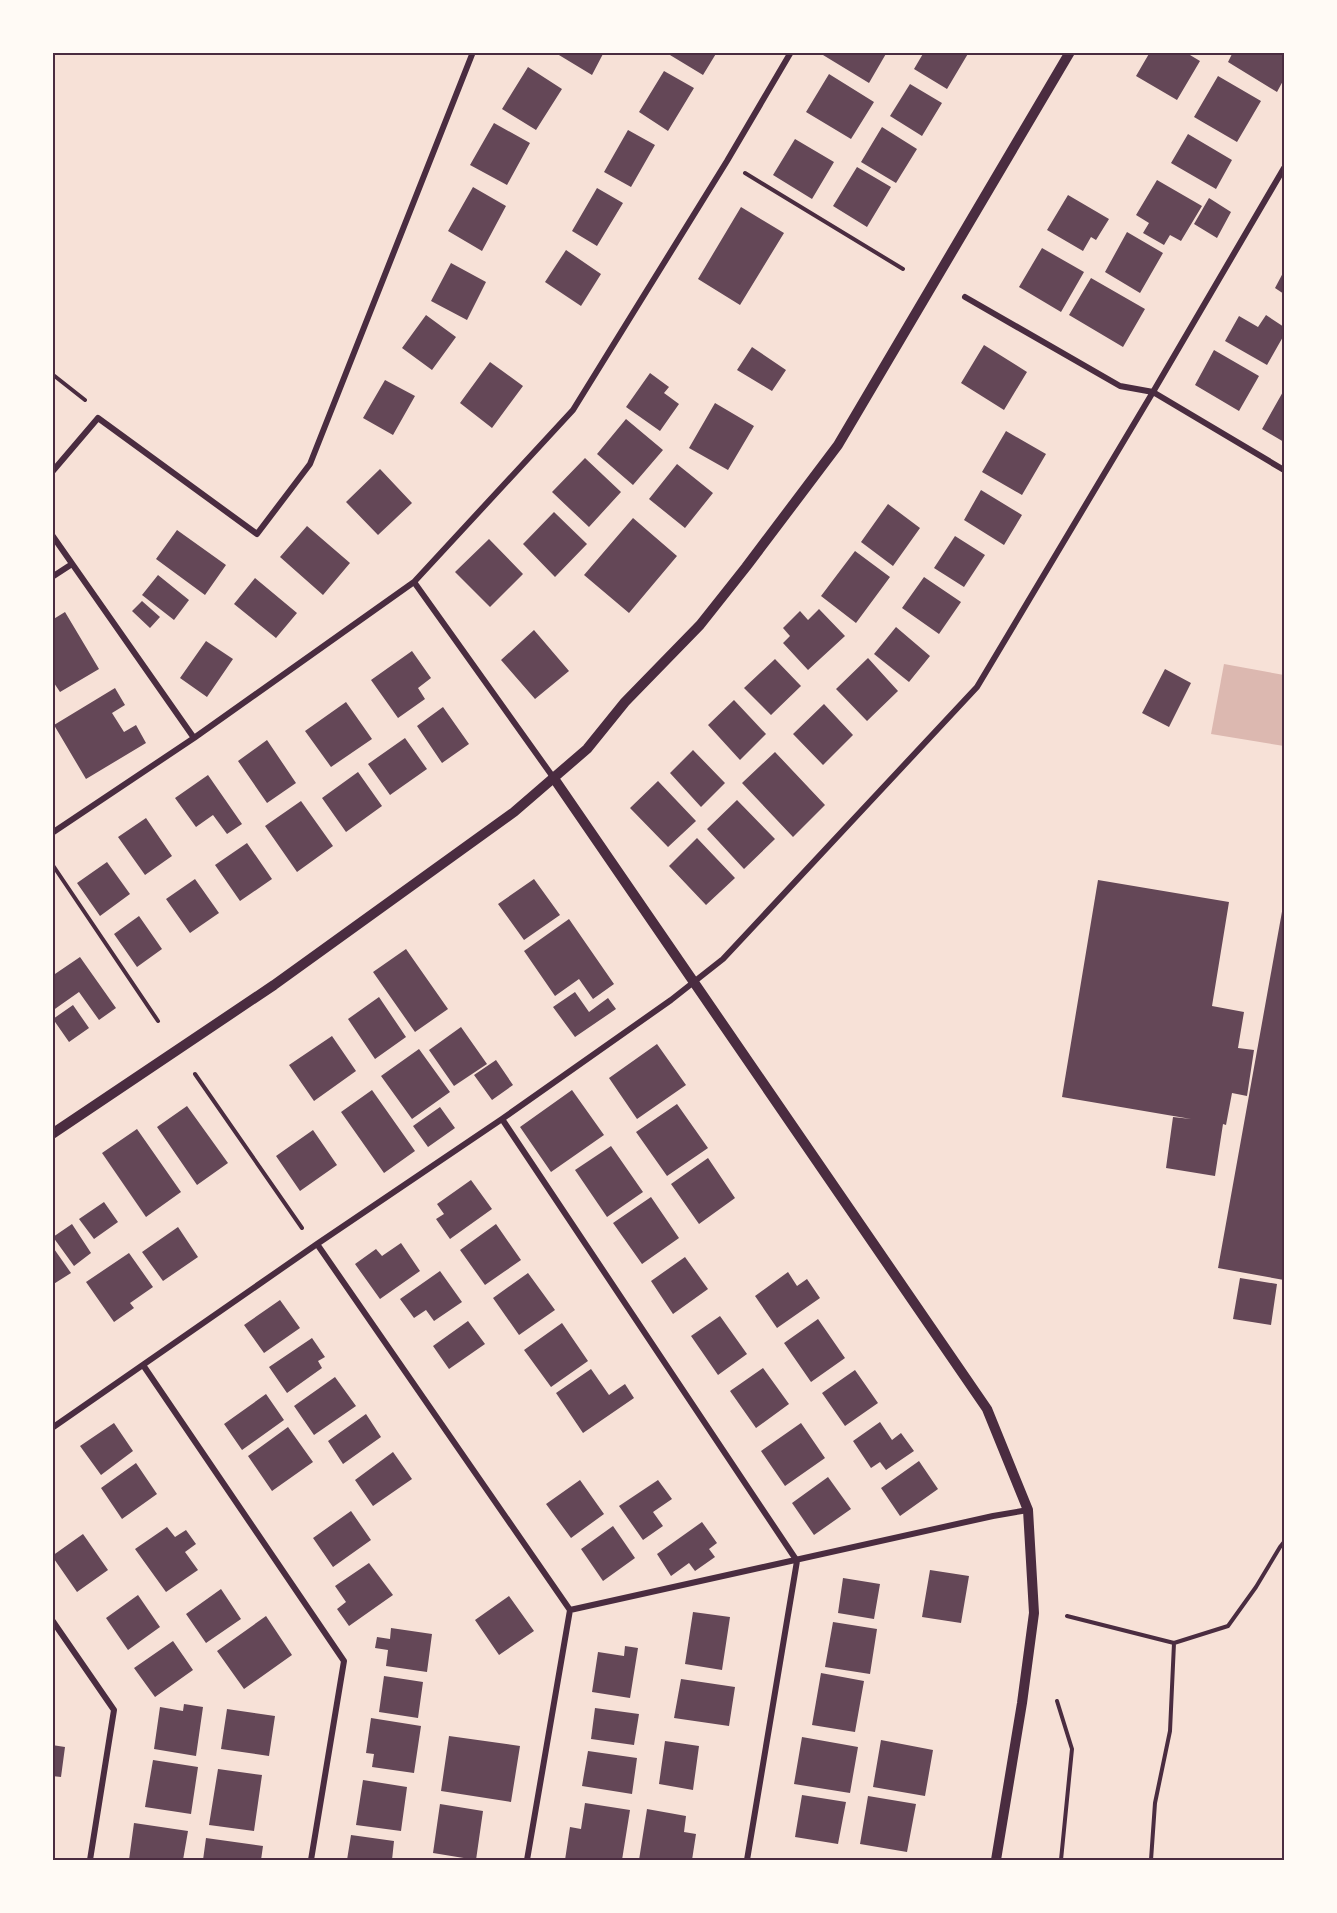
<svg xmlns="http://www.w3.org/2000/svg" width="1337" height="1913" font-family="Arial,sans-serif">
<rect width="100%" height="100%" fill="#f7e1d7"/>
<path fill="#dcb8b0" d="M1224 664 1284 675V746L1211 734Z"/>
<path fill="#644757" d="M554 52H604L592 75Z
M671 52H717L703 75 670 55Z
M825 52H887L869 83 823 55Z
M924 52H969L947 89 914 69Z
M1150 52H1185L1200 61 1177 100 1136 76Z
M1233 52H1284V79L1277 92 1228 62Z
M528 67 562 89 536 130 502 109Z
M664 71 694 88 668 131 639 112Z
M829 74 874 102 851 139 806 112Z
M1218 76 1261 101 1237 142 1194 117Z
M910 84 942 103 922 136 890 116Z
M494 123 530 143 507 185 470 165Z
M882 127 917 149 896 183 861 162Z
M628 130 655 145 631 187 604 172Z
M1188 134 1232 160 1216 189 1171 163Z
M795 139 834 162 812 199 773 175Z
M857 167 891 187 867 227 833 206Z
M1157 180 1202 206 1181 241 1170 235 1164 245 1143 233 1149 223 1136 215Z
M473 187 506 206 482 251 448 231Z
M597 188 623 203 597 246 572 231Z
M1068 195 1109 219 1096 240 1091 237 1083 251 1047 230Z
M1209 198 1231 212 1217 238 1194 224Z
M741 207 784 233 740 305 698 279Z
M1127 232 1163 253 1140 293 1105 272Z
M1042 248 1084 272 1061 312 1019 287Z
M566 250 601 274 581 306 545 282Z
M451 263 486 282 467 320 431 301Z
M1284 271V294L1275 288Z
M1091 278 1145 309 1123 347 1069 315Z
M426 315 456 337 432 370 402 348Z
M1266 315 1284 327V335L1267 365 1225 341 1239 316 1258 327Z
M984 345 1027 372 1004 410 961 383Z
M752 347 786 370 772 391 737 370Z
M1214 350 1259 376 1239 411 1195 385Z
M490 362 523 386 492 428 460 403Z
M650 373 669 387 664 393 679 404 660 431 626 407Z
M385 380 415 396 393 435 363 418Z
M1284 390V442L1262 429Z
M715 403 754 426 728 470 689 448Z
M626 419 663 450 633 485 597 454Z
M1006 431 1046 454 1022 495 982 472Z
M585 458 621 492 589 527 552 492Z
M677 464 713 493 685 528 649 499Z
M380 469 412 503 378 535 346 502Z
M981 490 1022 515 1004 545 964 520Z
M888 504 920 528 893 566 861 542Z
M554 512 587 544 555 577 523 544Z
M633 518 677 556 629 613 584 575Z
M307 526 350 563 323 595 280 557Z
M177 530 226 565 205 595 156 559Z
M955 536 985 555 964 587 934 568Z
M489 539 523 574 490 607 455 572Z
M855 551 890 577 856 623 821 596Z
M158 575 189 600 174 620 142 595Z
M924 577 961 602 939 634 902 608Z
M255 578 297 613 276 638 234 604Z
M142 601 160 617 150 628 132 611Z
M819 609 845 636 808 670 783 643 790 636 783 628 800 611 808 620Z
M65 612 99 669 60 692 52 680V620Z
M896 627 930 656 909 682 874 654Z
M534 630 569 671 535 699 501 660Z
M206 641 233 659 207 697 180 678Z
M412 651 431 678 418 688 425 699 398 718 371 680Z
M868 658 898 691 867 721 836 689Z
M775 659 801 686 771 715 744 688Z
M1165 669 1191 683 1169 727 1142 713Z
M115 688 125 705 112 713 124 732 136 725 146 743 86 779 54 725Z
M734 700 766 734 740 760 708 725Z
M346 702 372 739 331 767 305 731Z
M824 704 853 735 823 765 793 734Z
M443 707 469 744 442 763 417 726Z
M405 738 427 769 390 795 368 764Z
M267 740 296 783 267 803 238 761Z
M693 750 725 783 701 807 670 773Z
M775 752 825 805 793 837 742 783Z
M358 772 382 806 346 832 322 798Z
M208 775 242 824 227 834 213 815 196 827 175 798Z
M658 781 696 821 668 847 630 808Z
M737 800 775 839 744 869 707 829Z
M301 801 333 846 297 872 265 826Z
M146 818 172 856 145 875 118 837Z
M697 838 735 878 706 905 669 866Z
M247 843 272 879 240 901 215 865Z
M107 862 130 894 100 916 77 883Z
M195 879 219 913 190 933 166 899Z
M534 879 560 915 524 940 498 904Z
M1098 880 1229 902 1212 1006 1244 1012 1238 1048 1254 1050 1247 1096 1232 1093 1226 1125 1223 1124 1215 1176 1166 1168 1173 1117 1191 1119 1062 1097Z
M1283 906H1284V1280L1218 1268Z
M139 916 162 949 137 967 114 934Z
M569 919 614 984 593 999 579 979 555 996 524 951Z
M406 949 448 1009 415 1032 373 972Z
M80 957 116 1008 99 1020 79 992 52 1011V976Z
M575 992 589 1012 608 998 616 1009 575 1037 553 1007Z
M379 997 406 1037 375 1059 348 1019Z
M73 1005 89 1028 69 1042 53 1019Z
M461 1027 487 1064 454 1086 429 1050Z
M332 1036 356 1071 314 1101 289 1065Z
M657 1044 686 1085 637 1119 609 1078Z
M419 1049 450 1092 412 1119 381 1076Z
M496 1060 513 1085 492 1100 474 1075Z
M372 1090 415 1151 384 1173 341 1112Z
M572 1090 604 1135 551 1172 520 1127Z
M677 1104 708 1148 667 1176 636 1132Z
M187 1106 228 1163 197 1185 157 1127Z
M440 1107 455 1128 428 1147 413 1126Z
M137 1129 181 1192 146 1217 102 1153Z
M313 1130 337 1165 300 1191 276 1156Z
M611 1146 643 1192 607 1217 575 1170Z
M708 1158 735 1198 699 1224 671 1184Z
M471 1180 492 1209 450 1239 436 1219 444 1214 437 1204Z
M651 1197 679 1238 642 1264 613 1223Z
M104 1202 118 1222 94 1239 79 1219Z
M72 1224 91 1253 74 1266 53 1237Z
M496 1224 521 1260 485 1285 460 1250Z
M178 1227 198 1257 163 1281 142 1252Z
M401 1243 420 1271 380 1299 355 1264 376 1249 382 1256Z
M52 1246 71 1273 52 1285Z
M129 1253 153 1287 130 1303 134 1308 114 1322 86 1282Z
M685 1257 708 1289 673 1314 651 1281Z
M440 1271 462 1302 434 1321 426 1310 414 1318 400 1299Z
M788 1272 797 1286 807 1279 820 1298 777 1328 755 1296Z
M528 1273 555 1310 519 1335 493 1298Z
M1240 1278 1277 1284 1271 1325 1233 1319Z
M280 1300 300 1328 264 1353 244 1325Z
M720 1316 747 1354 718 1375 691 1336Z
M818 1319 845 1358 811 1382 784 1343Z
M468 1321 485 1344 449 1369 433 1346Z
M562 1323 588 1361 551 1387 524 1350Z
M312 1338 325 1357 318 1361 322 1368 287 1393 269 1367Z
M763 1368 789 1404 756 1428 730 1391Z
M591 1369 609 1395 625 1384 634 1398 583 1433 556 1393Z
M855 1370 878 1403 845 1426 822 1393Z
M335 1377 356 1406 314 1435 294 1406Z
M266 1394 284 1420 242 1450 224 1424Z
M366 1414 381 1437 343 1464 328 1441Z
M880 1422 892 1440 901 1433 914 1451 886 1470 880 1462 871 1468 853 1441Z
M114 1423 133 1451 101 1475 80 1446Z
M801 1423 825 1458 785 1486 761 1451Z
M288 1427 313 1462 272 1491 248 1456Z
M393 1452 412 1479 373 1506 355 1480Z
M919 1461 938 1489 900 1516 881 1488Z
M136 1463 157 1494 122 1519 101 1488Z
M828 1477 851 1509 814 1535 792 1503Z
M580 1480 604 1514 571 1538 546 1504Z
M658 1480 672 1499 653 1512 663 1526 643 1540 619 1506Z
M351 1511 371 1540 333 1567 313 1538Z
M702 1522 717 1543 709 1549 715 1557 695 1571 689 1563 671 1576 657 1554Z
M613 1526 635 1558 603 1581 581 1549Z
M167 1527 175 1537 186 1530 196 1544 185 1552 198 1570 166 1592 135 1549Z
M83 1534 108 1570 77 1592 52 1556Z
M369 1563 393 1595 349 1626 337 1609 346 1602 335 1586Z
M930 1570 969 1576 961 1623 922 1617Z
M843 1578 880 1584 874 1619 838 1613Z
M221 1589 241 1619 206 1643 186 1614Z
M138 1595 160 1627 128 1650 106 1618Z
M509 1596 534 1631 499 1655 475 1620Z
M693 1612 730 1617 722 1670 685 1664Z
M266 1616 292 1655 244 1689 217 1651Z
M833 1622 877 1629 870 1674 825 1667Z
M391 1628 432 1634 427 1672 386 1666 388 1650 375 1648 377 1637 390 1639Z
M173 1641 193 1670 155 1697 134 1668Z
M625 1646 638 1648 630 1698 592 1692 598 1652 624 1656Z
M821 1673 864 1681 855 1732 812 1725Z
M384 1676 423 1682 418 1718 379 1712Z
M681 1679 735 1687 729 1726 674 1718Z
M184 1704 203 1707 196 1756 154 1749 160 1707 183 1711Z
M595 1708 639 1714 634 1745 591 1739Z
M227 1709 275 1716 269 1756 221 1749Z
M371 1718 421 1726 414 1773 372 1767 374 1754 366 1753Z
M449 1736 520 1746 511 1802 441 1791Z
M802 1737 858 1747 850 1793 794 1784Z
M881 1740 933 1750 925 1796 873 1787Z
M665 1741 699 1746 693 1790 659 1784Z
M52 1745 65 1747 61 1777 52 1776Z
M588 1751 637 1758 632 1794 582 1786Z
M153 1760 198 1767 191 1814 145 1807Z
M218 1769 262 1775 254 1831 209 1825Z
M363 1780 407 1787 401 1831 356 1825Z
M802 1795 846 1802 838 1844 795 1837Z
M868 1796 916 1804 907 1852 860 1844Z
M585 1803 630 1810 622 1860H565L570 1827 581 1829Z
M440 1804 483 1811 476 1860 433 1853Z
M647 1809 686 1816 684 1832 696 1834 692 1860H639Z
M134 1823 188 1831 183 1860H129Z
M351 1835 394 1841 392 1860H347Z
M206 1838 263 1846 261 1860H203Z"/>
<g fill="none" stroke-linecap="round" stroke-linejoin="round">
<path stroke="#4a2c40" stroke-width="4" d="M745 173 903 269
M52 374 85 400
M52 864 158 1021
M195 1074 302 1228
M1067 1616 1174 1643 1228 1626 1256 1587 1280 1547 1284 1542
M1057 1701 1072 1749 1061 1860
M1151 1860 1155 1803 1170 1731 1174 1643"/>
<path stroke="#4a2c40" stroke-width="6" d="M965 297 1120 386 1153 392 1284 168
M52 472 98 418 257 534 310 464 473 52
M52 535 194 738
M52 577 72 564
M414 582 553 777
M52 833 194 738 414 582 573 410 727 161 791 52
M502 1119 797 1561 747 1860
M317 1244 570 1610 527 1860
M143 1365 344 1661 311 1860
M52 1428 317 1244 502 1119 671 1000 723 959 977 687 1153 392 1284 470
M570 1610 993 1516 1028 1510
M52 1620 114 1710 90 1860"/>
<path stroke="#4a2c40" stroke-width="10" d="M553 777 987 1409 1028 1510 1034 1613 1022 1703 996 1860
M52 1134 274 985 514 812 587 749 625 702 700 625 746 567 838 445 1070 52"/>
</g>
<rect width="1337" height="1913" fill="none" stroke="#fffaf5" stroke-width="108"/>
<rect x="54" y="54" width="1229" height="1805" fill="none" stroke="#4a2c40" stroke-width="2"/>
</svg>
